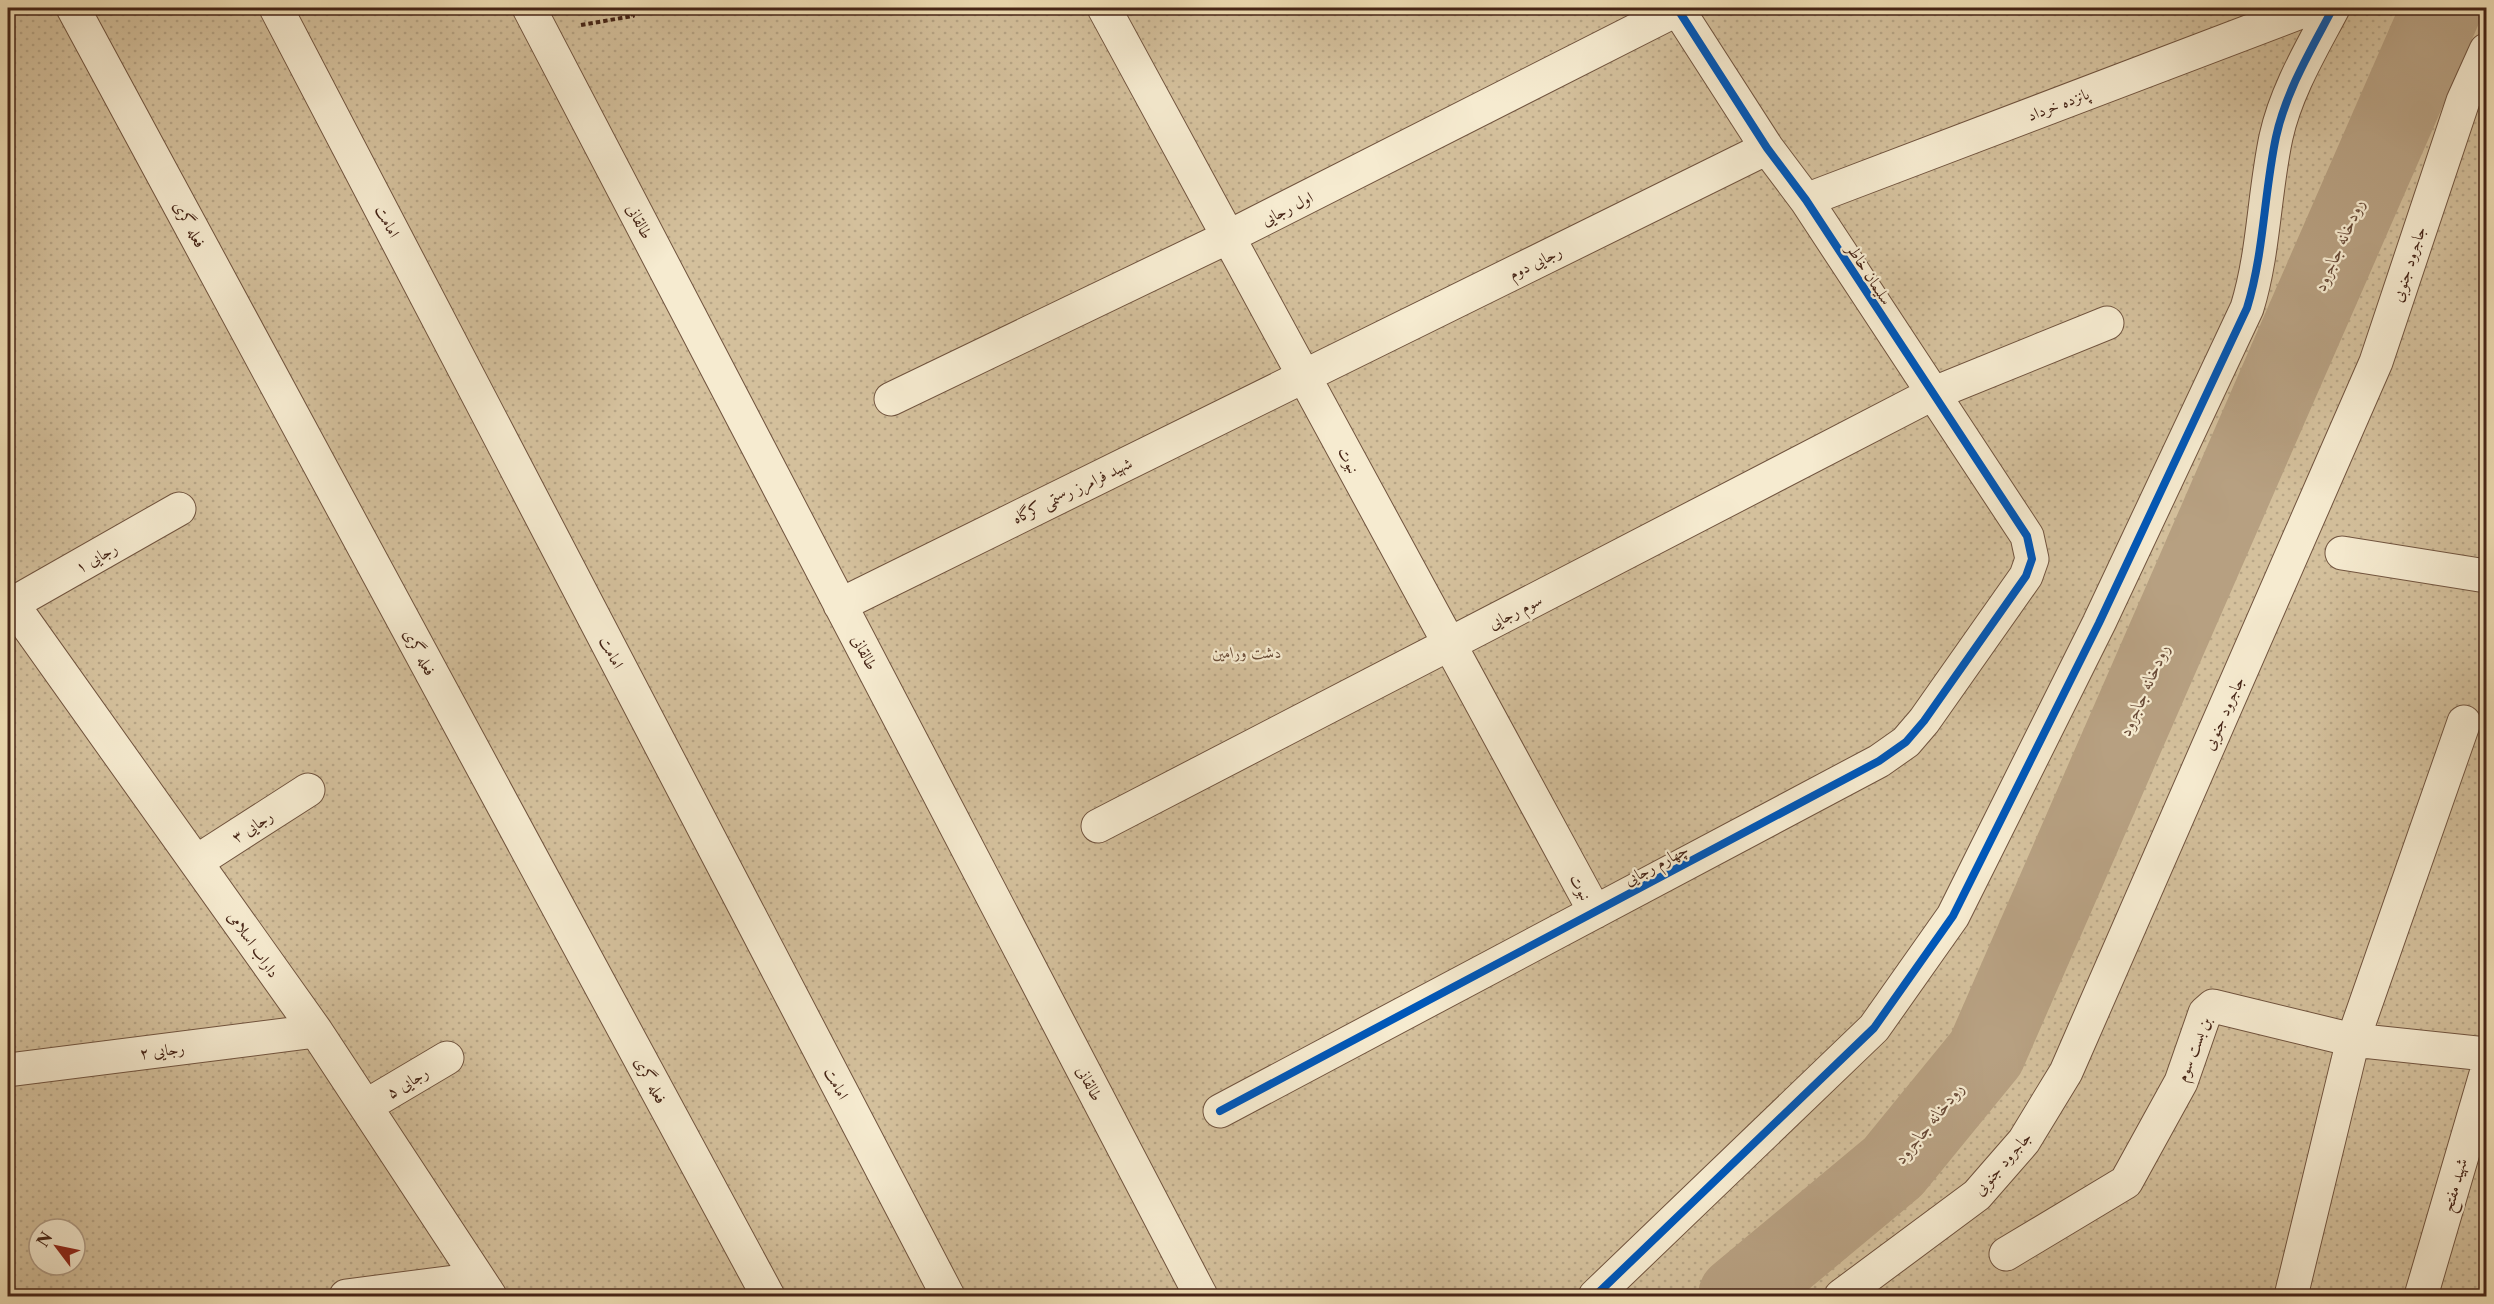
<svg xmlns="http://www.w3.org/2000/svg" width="2494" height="1304" font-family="'Libre Caslon Text',Amiri,serif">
<defs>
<pattern id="green-dots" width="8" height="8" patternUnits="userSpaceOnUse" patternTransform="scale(1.5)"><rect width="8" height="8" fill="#d4c09c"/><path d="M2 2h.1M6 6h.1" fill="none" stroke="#b7a586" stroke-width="1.8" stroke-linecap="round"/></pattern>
</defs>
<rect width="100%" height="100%" fill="#f1e0b7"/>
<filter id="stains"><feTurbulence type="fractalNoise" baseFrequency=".00333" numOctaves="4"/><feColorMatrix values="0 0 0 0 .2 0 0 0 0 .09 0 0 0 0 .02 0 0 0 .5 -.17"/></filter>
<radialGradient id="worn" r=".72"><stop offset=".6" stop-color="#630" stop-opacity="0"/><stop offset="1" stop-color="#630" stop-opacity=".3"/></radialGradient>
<path fill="url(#green-dots)" stroke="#8d725a" stroke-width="1.5" fill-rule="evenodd" d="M8 8H2486V1296H8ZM39 1229H75V1265H39Z"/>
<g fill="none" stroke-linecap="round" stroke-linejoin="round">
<path stroke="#b7a081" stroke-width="80" d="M1738 1296 1893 1167 1986 1053 2442 8"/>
<g stroke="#71543f" stroke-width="35">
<path id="minor" d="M73 8 768 1296
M276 8 948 1296
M529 8 1201 1296
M1104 8 1595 912
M1806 200 2311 8
M891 399 1228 237 1678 9
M2342 553 2486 576
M8 598 316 1031 490 1296
M12 604 179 509
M840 605 1767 148
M1098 826 1932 394 2107 323
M196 862 308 790
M8 1070 316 1031
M366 1106 447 1058
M1220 1111 1879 761 1906 742 1924 721 2026 576 2032 559 2027 536 1806 200 1767 148 1677 8
M2006 1254 2126 1182 2181 1082 2205 1013 2213 1006 2353 1040 2486 1054
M346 1296 478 1279
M1595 1296 1874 1028 1953 916 2099 623 2247 308C2264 253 2264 193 2276 137 2286 91 2312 48 2333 8
M1841 1296 1977 1195 2024 1141 2066 1072 2376 362 2463 101 2486 50
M2291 1296 2353 1040 2464 722
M2421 1296 2486 1074"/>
</g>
<path stroke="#462517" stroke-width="4" stroke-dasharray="4.5 3" stroke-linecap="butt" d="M581 25 633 16 631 8"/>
<use href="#minor" stroke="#f6ebd0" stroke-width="33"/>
<g stroke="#f6ebd0" stroke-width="11">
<path id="cycleway" d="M1220 1111 1879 761 1906 742 1924 721 2026 576 2032 559 2027 536 1806 200 1767 148 1677 8
M1595 1296 1874 1028 1953 916 2099 623 2247 308C2264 253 2264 193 2276 137 2286 91 2312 48 2333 8"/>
</g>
<use href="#cycleway" stroke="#0057b8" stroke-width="8"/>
</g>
<g text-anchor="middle" stroke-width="4.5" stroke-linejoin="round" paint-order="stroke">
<g font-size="16" fill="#462517" stroke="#f6ebd0">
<text transform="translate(2058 104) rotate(-21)" y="6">پانزده خرداد</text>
<text transform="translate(1287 208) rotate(-27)" y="6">اول رجایی</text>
<text transform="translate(388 221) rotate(62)" y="6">امامت</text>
<text transform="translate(640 221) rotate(62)" y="6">طالقانی</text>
<text transform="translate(190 224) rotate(62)" y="6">فعله گری</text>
<text transform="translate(1535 262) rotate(-26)" y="6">رجایی دوم</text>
<text transform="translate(2408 264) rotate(-72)" y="6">جاجرود جنوبی</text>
<text transform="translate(1870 274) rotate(57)" y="6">سلیمان خاطر</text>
<text transform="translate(1349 460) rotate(62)" y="6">نبوت</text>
<text transform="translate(1072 490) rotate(-26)" y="6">شهید فرامرز رستمی کرگاه</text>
<text transform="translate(96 557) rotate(-29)" y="6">رجایی ۱</text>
<text transform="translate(1515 611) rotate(-27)" y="6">سوم رجایی</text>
<text transform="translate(420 652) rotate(62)" y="6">فعله گری</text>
<text transform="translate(612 652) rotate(62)" y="6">امامت</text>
<text transform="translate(865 652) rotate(62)" y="6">طالقانی</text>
<text transform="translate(2223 713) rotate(-66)" y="6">جاجرود جنوبی</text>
<text transform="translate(252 826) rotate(-33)" y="6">رجایی ۳</text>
<text transform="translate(1656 864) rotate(-28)" y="6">چهارم رجایی</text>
<text transform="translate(1581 887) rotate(61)" y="6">نبوت</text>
<text transform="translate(254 944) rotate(55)" y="6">داراب اسلامی</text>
<text transform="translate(2193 1049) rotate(-68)" y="6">بن بست سوم</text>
<text transform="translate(162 1050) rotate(-7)" y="6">رجایی ۲</text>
<text transform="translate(651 1080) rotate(62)" y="6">فعله گری</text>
<text transform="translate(407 1082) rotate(-31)" y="6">رجایی ۵</text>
<text transform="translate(837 1083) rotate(62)" y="6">امامت</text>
<text transform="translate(1090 1083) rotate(62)" y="6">طالقانی</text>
<text transform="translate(2002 1163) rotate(-49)" y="6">جاجرود جنوبی</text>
<text transform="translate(2454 1185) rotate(-74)" y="6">شهید مفتح</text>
</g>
<g font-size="16" font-style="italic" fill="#6a4c38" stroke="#f6ebd0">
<text x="1247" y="658">دشت ورامین</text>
</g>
<g font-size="18" font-style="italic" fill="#684a37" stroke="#f6ebd0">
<text transform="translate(2339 245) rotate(-66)" y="6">رودخانه جاجرود</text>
<text transform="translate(2144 690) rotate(-66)" y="6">رودخانه جاجرود</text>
<text transform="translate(1929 1123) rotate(-51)" y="6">رودخانه جاجرود</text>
</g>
</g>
<rect width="2494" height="1304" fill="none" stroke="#f1e0b7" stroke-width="30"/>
<rect x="9" y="9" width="2476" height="1286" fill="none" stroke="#462517" stroke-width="3"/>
<rect x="15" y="15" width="2464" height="1274" fill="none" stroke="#462517" stroke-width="1.5"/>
<g transform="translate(57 1247) rotate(302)"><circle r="28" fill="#f6ebd0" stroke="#b09c86" stroke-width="1.5"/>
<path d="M0-4.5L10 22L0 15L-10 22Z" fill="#8f2418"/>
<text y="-9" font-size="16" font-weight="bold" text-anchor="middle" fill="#462517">N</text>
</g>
<rect width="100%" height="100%" filter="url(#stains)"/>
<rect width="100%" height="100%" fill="url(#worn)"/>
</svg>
